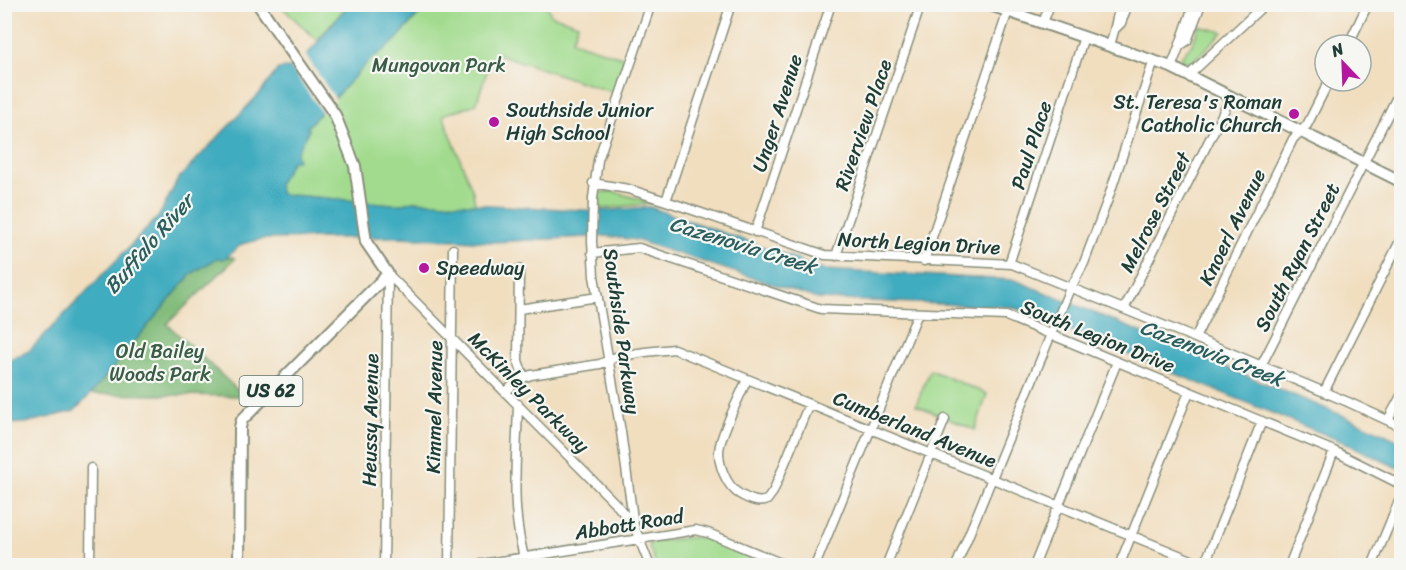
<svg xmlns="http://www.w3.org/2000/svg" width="1406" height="570" font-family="Sriracha,sans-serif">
<rect width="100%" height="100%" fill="#f6f6f2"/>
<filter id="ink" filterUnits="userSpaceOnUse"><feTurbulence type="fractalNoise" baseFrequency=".0167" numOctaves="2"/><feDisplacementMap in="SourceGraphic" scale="12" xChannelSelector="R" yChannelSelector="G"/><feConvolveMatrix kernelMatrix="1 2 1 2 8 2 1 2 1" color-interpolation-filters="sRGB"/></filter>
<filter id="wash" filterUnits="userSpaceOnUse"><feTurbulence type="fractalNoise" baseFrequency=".008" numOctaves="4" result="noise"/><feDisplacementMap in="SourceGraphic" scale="24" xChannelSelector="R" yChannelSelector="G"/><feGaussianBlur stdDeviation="1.35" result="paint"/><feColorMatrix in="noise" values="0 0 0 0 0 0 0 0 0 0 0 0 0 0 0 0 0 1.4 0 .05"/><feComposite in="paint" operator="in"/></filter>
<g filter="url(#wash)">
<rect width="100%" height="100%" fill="#f1debf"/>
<path fill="#a2db8e" stroke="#608c61" stroke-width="1.5" d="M280 5H348L317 40Z
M428 5H547L551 15 578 24 572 41 625 58 614 93 498 54 490 62 476 104 443 115 473 192 475 205 413 201 403 204H392L281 194 277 185 309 130 306 128 370 60 393 43Z
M1199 26 1223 32 1190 64 1181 60 1182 55 1193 43Z
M603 192H615L652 203 601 209V207H598V194Z
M930 370 987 394 975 430 916 405Z
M694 537 706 539 770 565H656L649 547 650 542Z"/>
<path fill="#81bb79" stroke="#507c56" stroke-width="1.5" d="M233 257 235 259 167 324 244 396 91 394 191 274 217 258Z"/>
<path fill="#40acbf" stroke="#30747a" stroke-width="1.5" d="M428 4 393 43 370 60 307 127 309 130 296 154 298 160 292 161 278 185 281 194 392 204H403L412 201 601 211 650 207 789 256 812 267 826 270 1015 280 1368 426 1401 442 1402 470 1348 444 1012 307 818 299 636 240 606 236 493 242 401 237 263 239 242 244 224 259 217 258 191 274 91 394 74 411 26 423 5 424V362L29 351 159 216 178 179 261 92 278 69 289 68 307 55 348 5Z"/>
<path fill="#f1debf" d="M304 53 336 100 323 114 290 66Z"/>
</g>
<g filter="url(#ink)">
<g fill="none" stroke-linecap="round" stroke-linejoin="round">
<g stroke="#888e7a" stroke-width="11">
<path id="minor" d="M1043 23 1050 4
M1115 29 1121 23 1128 4
M1110 45C1115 31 1116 18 1121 4
M1181 45 1187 41 1201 4
M1348 45 1368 4
M1171 67C1180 47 1186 26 1194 4
M1188 76 1265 4
M593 183 628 189 666 201 825 255 1012 264 1195 338 1348 402 1402 427
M666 201 731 4
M755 232 831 4
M592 253 639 248 821 309 1006 316 1334 451 1402 485
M836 256 921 4
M924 261 1008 11
M1009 264 1084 37
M519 269 518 361 524 377
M388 274 616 504 634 526 650 566
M519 309 598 297
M1124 309 1231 97
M1195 338 1293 139 1307 125 1329 81
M1261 366 1402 87
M747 379C739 399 725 424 720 445 716 461 726 487 741 495 749 499 758 504 767 500L773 492 809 404
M506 392 518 380 531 375 600 364 616 357 645 352 674 349 1206 566
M1324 392 1402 237
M518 404C517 458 509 515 527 566
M1388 420 1402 394
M634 526 621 432 594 276 592 241 593 198 598 160 651 4
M90 566 91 468
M384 566 388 274
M449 566 453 249
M469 566 696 530 708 533 788 566
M815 566 918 313
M886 566 945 419
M956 566 1068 293 1084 263 1108 199 1154 60
M1034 566 1117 362
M1119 566 1189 392
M1204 566 1262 421
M1289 566 1334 451
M1372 566 1402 494"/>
</g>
<g stroke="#888e7a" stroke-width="14">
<path id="major" d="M987 4 1171 67 1402 182
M239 566 240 427 242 420 388 274 366 242 355 166 335 115 258 4"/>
</g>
<use href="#minor" stroke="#fff" stroke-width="8"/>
<use href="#major" stroke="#fff" stroke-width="10"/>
</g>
</g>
<g fill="#b5179e" stroke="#f6f6f2" stroke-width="2">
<circle cx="1294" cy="114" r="6"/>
<circle cx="494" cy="122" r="6"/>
<circle cx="424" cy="268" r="6"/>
</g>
<g text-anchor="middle" stroke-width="4.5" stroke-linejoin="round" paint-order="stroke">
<rect fill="#f6f6f2" stroke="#60746d" stroke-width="1.5" x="239.5" y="376" width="63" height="30" rx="4.5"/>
<g font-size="18" font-weight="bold" fill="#1f3d34">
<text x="271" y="397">US 62</text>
</g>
<g font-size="20" fill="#395d46" stroke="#f6f6f2">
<text x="439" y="72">Mungovan Park</text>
<text x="160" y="358">Old Bailey<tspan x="160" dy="23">Woods Park</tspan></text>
</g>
<g font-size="20" fill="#1f3d34" stroke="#f6f6f2" text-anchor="start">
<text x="1282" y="109" text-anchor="end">St. Teresa's Roman<tspan x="1282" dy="23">Catholic Church</tspan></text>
<text x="506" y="117">Southside Junior<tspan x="506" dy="23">High School</tspan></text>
<text x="436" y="275">Speedway</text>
</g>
<g font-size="20" fill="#1f3d34" stroke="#f6f6f2">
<text transform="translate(777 113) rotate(-72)" y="7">Unger Avenue</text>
<text transform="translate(863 125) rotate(-71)" y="7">Riverview Place</text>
<text transform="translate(1031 145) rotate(-72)" y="7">Paul Place</text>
<text transform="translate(1155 212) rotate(-63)" y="7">Melrose Street</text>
<text transform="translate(1232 227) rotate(-64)" y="7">Knoerl Avenue</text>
<text transform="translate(919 243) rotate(3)" y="7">North Legion Drive</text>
<text transform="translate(1297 257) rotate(-63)" y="7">South Ryan Street</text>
<text transform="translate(622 331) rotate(82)" y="7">Southside Parkway</text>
<text transform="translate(1098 336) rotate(22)" y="7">South Legion Drive</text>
<text transform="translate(529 392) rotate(45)" y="7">McKinley Parkway</text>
<text transform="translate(434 407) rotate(-89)" y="7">Kimmel Avenue</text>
<text transform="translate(370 420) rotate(-89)" y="7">Heussy Avenue</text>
<text transform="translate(915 429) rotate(22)" y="7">Cumberland Avenue</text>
<text transform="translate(629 524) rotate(-9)" y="7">Abbott Road</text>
</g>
<g font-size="21" font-style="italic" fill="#295e5e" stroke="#f6f6f2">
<text transform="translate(149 244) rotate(-49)" y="7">Buffalo River</text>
<text transform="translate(743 245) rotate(17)" y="7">Cazenovia Creek</text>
<text transform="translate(1212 353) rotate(21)" y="7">Cazenovia Creek</text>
</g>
</g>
<rect width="1406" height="570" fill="none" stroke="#f6f6f2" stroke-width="24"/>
<g transform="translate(1343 63) rotate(337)"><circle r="28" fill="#f6f6f2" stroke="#a0aca6" stroke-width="1.5"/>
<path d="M0-4.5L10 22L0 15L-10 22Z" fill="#b5179e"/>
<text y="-9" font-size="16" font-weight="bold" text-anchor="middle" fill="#1f3d34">N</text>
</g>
</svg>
